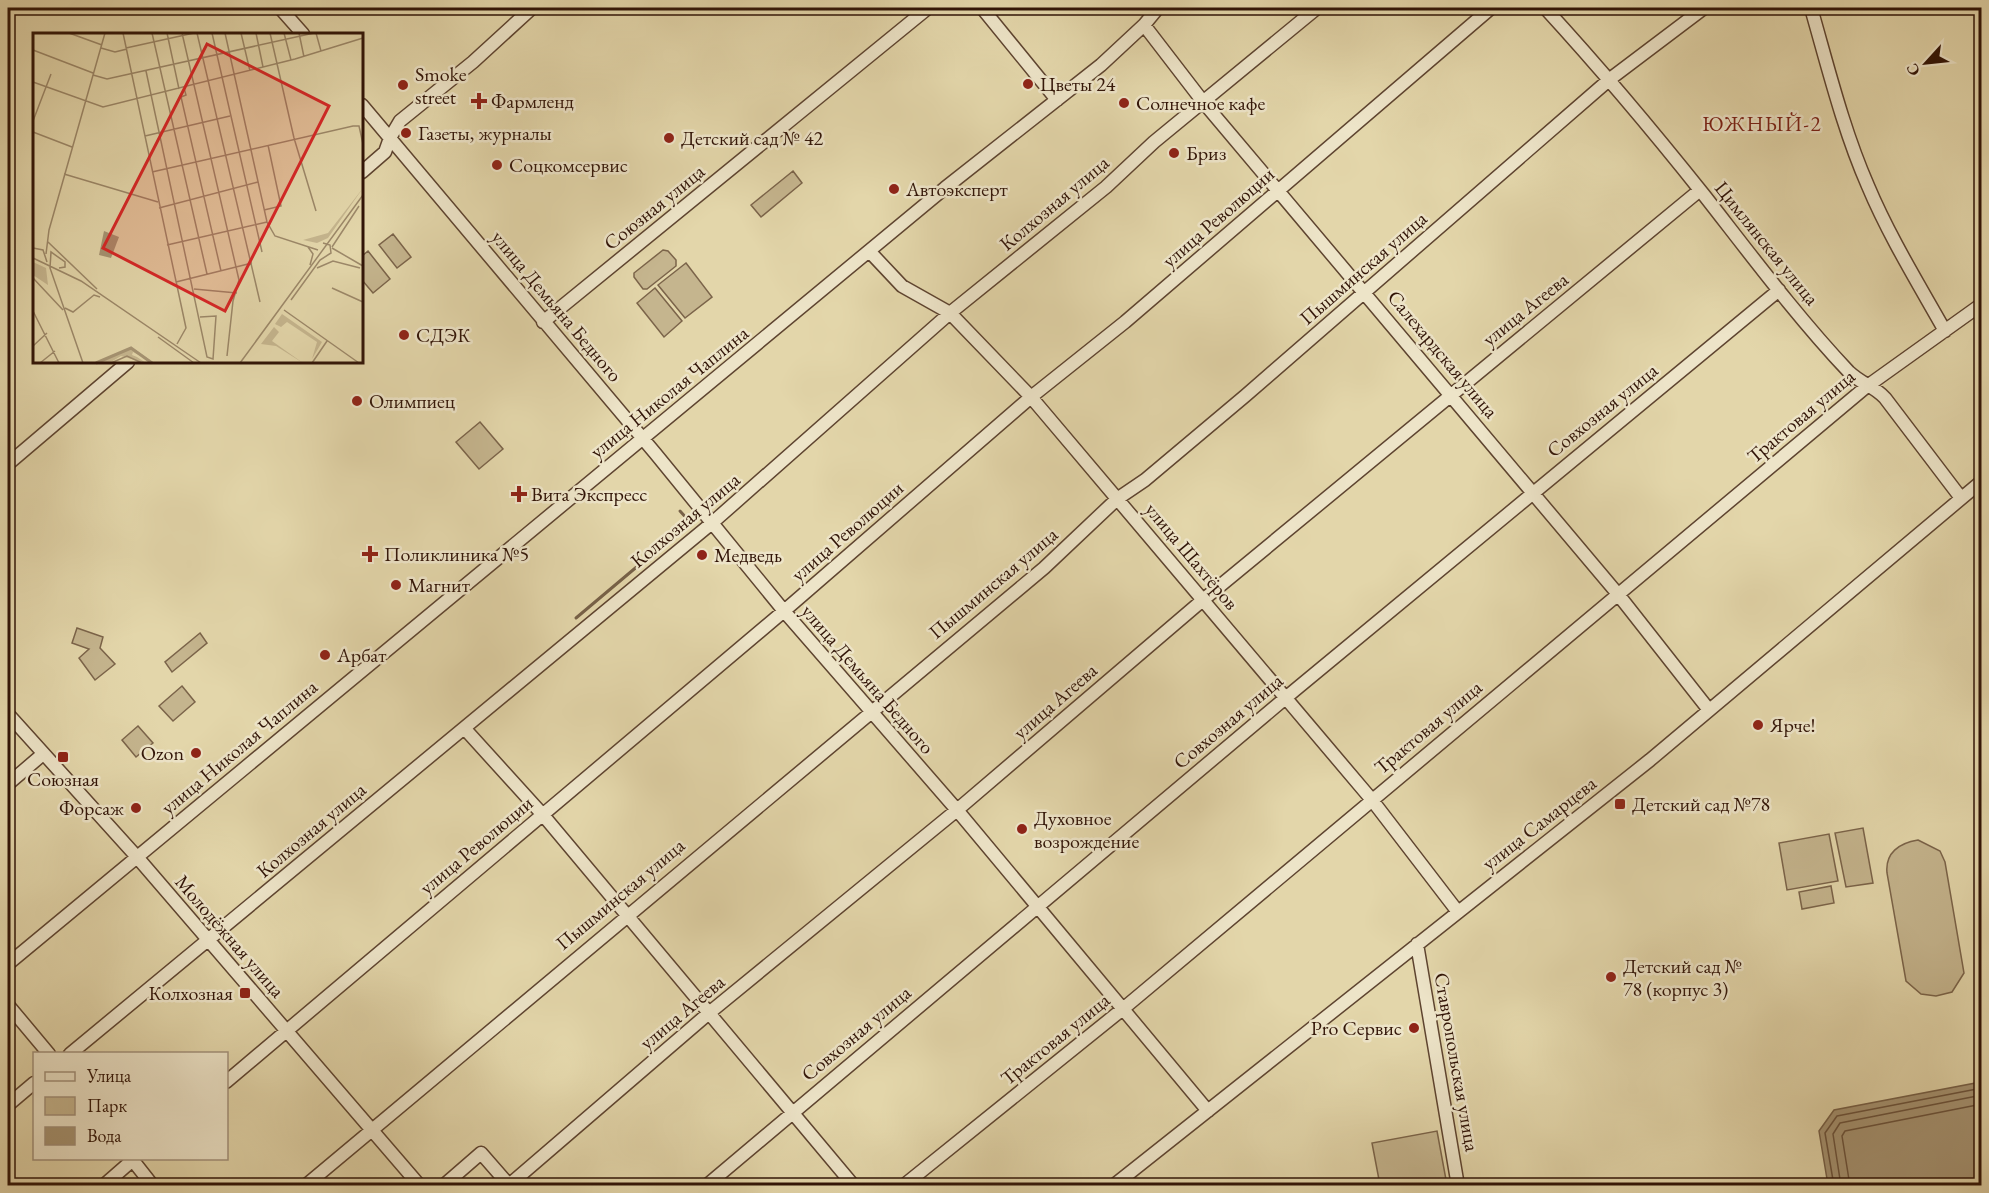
<svg xmlns="http://www.w3.org/2000/svg" width="1989" height="1193" font-family="'EB Garamond',serif">
<rect width="100%" height="100%" fill="#e3d6aa"/>
<filter id="stains"><feTurbulence type="fractalNoise" baseFrequency=".00333" numOctaves="4"/><feColorMatrix values="0 0 0 0 .2 0 0 0 0 .09 0 0 0 0 .02 0 0 0 .5 -.17"/></filter>
<radialGradient id="worn" r=".72"><stop offset=".6" stop-color="#630" stop-opacity="0"/><stop offset="1" stop-color="#630" stop-opacity=".3"/></radialGradient>
<path fill="#c5b58e" stroke="#7b644a" stroke-width="1.5" d="M793 171 802 183 761 217 751 205Z
M393 234 411 257 397 268 379 245Z
M663 250 668 251 676 260V266L647 289H643L634 277V273Z
M368 251 390 279 373 293 362 280V256Z
M686 263 712 297 685 318 658 285Z
M655 288 682 321 664 337 637 303Z
M480 422 503 449 479 469 456 442Z
M77 628 103 637 100 648 115 664 95 680 79 658 89 649 72 643Z
M200 633 207 643 172 672 165 662Z
M182 686 195 702 173 721 159 706Z
M138 726 153 743 136 757 122 740Z
M1863 828 1873 883 1846 887 1835 833Z
M1829 834 1838 881 1787 890 1779 843Z
M1918 840 1940 851 1945 862 1964 973 1952 992 1936 996 1921 994 1906 981 1887 873C1885 853 1899 843 1918 840Z
M1831 886 1834 903 1802 909 1799 892Z
M1437 1131 1447 1185H1380L1372 1143Z"/>
<path fill="#a69473" stroke="#776148" stroke-width="1.5" d="M1981 1082V1185H1828L1819 1131 1834 1110Z"/>
<g fill="none" stroke-linecap="round" stroke-linejoin="round">
<path stroke="#6c543d" stroke-width="1.5" d="M1834 1186 1825 1133 1837 1116 1982 1088
M1841 1186 1833 1134 1840 1123 1982 1095
M1850 1186 1842 1136 1845 1131 1982 1104"/>
<path stroke="#776148" stroke-width="3" d="M576 618 690 522 680 511"/>
<g stroke="#5e4430" stroke-width="15">
<path id="minor" d="M280 8 303 34
M982 8 1057 100
M1545 8C1600 68 1653 131 1704 195 1751 255 1797 317 1849 372 1863 385 1874 386 1885 398L1961 498
M1811 8C1828 67 1843 129 1868 186 1889 236 1918 283 1945 331
M1144 25 1204 103 1617 593 1709 710
M362 105 655 453 784 611 957 810 1208 1111
M362 172 385 152 390 138 400 121 473 62 532 8
M870 252 902 286 950 313 1031 397 1372 800 1458 912
M543 322 928 8
M8 464 128 362
M8 714 137 857 420 1186
M465 729 543 815 854 1186
M8 784 43 754
M1417 944 1458 1186
M8 964 945 188 1101 65 1144 25 1158 8
M8 1005 49 1054
M70 1054 712 523 950 313 1106 187 1154 142 1317 8
M226 1082 784 611 1031 397 1125 322 1491 8
M8 1105 34 1083
M131 1158 153 1186
M103 1186 135 1158
M305 1186 1044 568 1117 499 1145 480 1245 396 1610 79 1704 8
M443 1186 481 1153 509 1185 709 1013 957 810 1204 599 1700 190
M706 1186 1295 690 1779 290
M903 1186 1124 1008 1866 387 1982 304
M1113 1186 1650 760 1982 481"/>
</g>
<use href="#minor" stroke="#ede4c8" stroke-width="12"/>
</g>
<g fill="#8f2418" stroke="#ede4c8" stroke-width="2">
<circle cx="1028" cy="84" r="6"/>
<circle cx="403" cy="85" r="6"/>
<path d="M476 92h6v6h6v6h-6v6h-6v-6h-6v-6h6z"/>
<circle cx="1124" cy="103" r="6"/>
<circle cx="406" cy="133" r="6"/>
<circle cx="669" cy="138" r="6"/>
<circle cx="1174" cy="153" r="6"/>
<circle cx="497" cy="165" r="6"/>
<circle cx="894" cy="189" r="6"/>
<circle cx="404" cy="335" r="6"/>
<circle cx="357" cy="401" r="6"/>
<path d="M516 485h6v6h6v6h-6v6h-6v-6h-6v-6h6z"/>
<path d="M367 545h6v6h6v6h-6v6h-6v-6h-6v-6h6z"/>
<circle cx="702" cy="555" r="6"/>
<circle cx="396" cy="585" r="6"/>
<circle cx="325" cy="655" r="6"/>
<circle cx="1758" cy="725" r="6"/>
<circle cx="196" cy="753" r="6"/>
<rect x="57" y="751" width="12" height="12" rx="3"/>
<rect x="1614" y="798" width="12" height="12" rx="3"/>
<circle cx="136" cy="808" r="6"/>
<circle cx="1022" cy="829" r="6"/>
<circle cx="1611" cy="977" r="6"/>
<rect x="239" y="987" width="12" height="12" rx="3"/>
<circle cx="1414" cy="1028" r="6"/>
</g>
<g text-anchor="middle" stroke-width="5" stroke-linejoin="round" paint-order="stroke">
<g font-size="20" fill="#311407" stroke="#ede4c8" text-anchor="start">
<text x="415" y="81">Smoke<tspan x="415" dy="23">street</tspan></text>
<text x="1040" y="91">Цветы 24</text>
<text x="491" y="108">Фармленд</text>
<text x="1136" y="110">Солнечное кафе</text>
<text x="418" y="140">Газеты, журналы</text>
<text x="681" y="145">Детский сад № 42</text>
<text x="1186" y="160">Бриз</text>
<text x="509" y="172">Соцкомсервис</text>
<text x="906" y="196">Автоэксперт</text>
<text x="416" y="342">СДЭК</text>
<text x="369" y="408">Олимпиец</text>
<text x="531" y="501">Вита Экспресс</text>
<text x="384" y="561">Поликлиника №5</text>
<text x="714" y="562">Медведь</text>
<text x="408" y="592">Магнит</text>
<text x="337" y="662">Арбат</text>
<text x="1770" y="732">Ярче!</text>
<text x="184" y="760" text-anchor="end">Ozon</text>
<text x="63" y="786" text-anchor="middle">Союзная</text>
<text x="1632" y="811">Детский сад №78</text>
<text x="124" y="815" text-anchor="end">Форсаж</text>
<text x="1034" y="825">Духовное<tspan x="1034" dy="23">возрождение</tspan></text>
<text x="1623" y="973">Детский сад №<tspan x="1623" dy="23">78 (корпус 3)</tspan></text>
<text x="233" y="1000" text-anchor="end">Колхозная</text>
<text x="1402" y="1035" text-anchor="end">Pro Сервис</text>
</g>
<g font-size="20" fill="#311407" stroke="#ede4c8">
<text transform="translate(1054 203) rotate(-40)" y="7">Колхозная улица</text>
<text transform="translate(654 207) rotate(-39)" y="7">Союзная улица</text>
<text transform="translate(1218 217) rotate(-41)" y="7">улица Революции</text>
<text transform="translate(1767 243) rotate(51)" y="7">Цимлянская улица</text>
<text transform="translate(1363 268) rotate(-41)" y="7">Пышминская улица</text>
<text transform="translate(557 306) rotate(50)" y="7">улица Демьяна Бедного</text>
<text transform="translate(1525 309) rotate(-39)" y="7">улица Агеева</text>
<text transform="translate(1443 354) rotate(50)" y="7">Салехардская улица</text>
<text transform="translate(669 392) rotate(-39)" y="7">улица Николая Чаплина</text>
<text transform="translate(1602 410) rotate(-39)" y="7">Совхозная улица</text>
<text transform="translate(1801 416) rotate(-40)" y="7">Трактовая улица</text>
<text transform="translate(685 520) rotate(-40)" y="7">Колхозная улица</text>
<text transform="translate(847 531) rotate(-41)" y="7">улица Революции</text>
<text transform="translate(1192 556) rotate(50)" y="7">улица Шахтёров</text>
<text transform="translate(993 583) rotate(-40)" y="7">Пышминская улица</text>
<text transform="translate(868 679) rotate(49)" y="7">улица Демьяна Бедного</text>
<text transform="translate(1055 701) rotate(-41)" y="7">улица Агеева</text>
<text transform="translate(1228 721) rotate(-40)" y="7">Совхозная улица</text>
<text transform="translate(1428 727) rotate(-40)" y="7">Трактовая улица</text>
<text transform="translate(239 747) rotate(-40)" y="7">улица Николая Чаплина</text>
<text transform="translate(1539 823) rotate(-38)" y="7">улица Самарцева</text>
<text transform="translate(311 830) rotate(-40)" y="7">Колхозная улица</text>
<text transform="translate(476 845) rotate(-40)" y="7">улица Революции</text>
<text transform="translate(620 894) rotate(-40)" y="7">Пышминская улица</text>
<text transform="translate(230 936) rotate(49)" y="7">Молодёжная улица</text>
<text transform="translate(682 1012) rotate(-40)" y="7">улица Агеева</text>
<text transform="translate(856 1033) rotate(-40)" y="7">Совхозная улица</text>
<text transform="translate(1055 1039) rotate(-39)" y="7">Трактовая улица</text>
<text transform="translate(1457 1062) rotate(80)" y="7">Ставропольская улица</text>
</g>
<g font-size="21" letter-spacing="1.5" fill="#7a1f14" stroke="#ede4c8">
<text x="1762" y="131">ЮЖНЫЙ-2</text>
</g>
</g>
<g transform="translate(33 33)">
<rect width="330" height="330" fill="#e3d6aa"/>
<path d="M330 155 295 205 284 210 270 207 295 200ZM0 229 13 235 15 252 0 242ZM249 281 289 309 279 326 284 309 254 289 248 294 242 291ZM241 294 246 299 239 308 270 330 243 313 228 311ZM100 315 121 330 100 319 99 322 104 324 113 330 88 323 78 329 64 330Z" fill="#c5b58e"/>
<path d="M71 198 86 204 78 225 66 222Z" fill="#a69473"/>
<path fill="none" stroke="#a69473" stroke-width="3" d="M63 330 98 315 119 330"/>
<path fill="none" stroke="#9c8869" stroke-width="1.5" d="M36 0 69 12M90 0 153 295 144 311M119 0 174 241M134 0 146 56M149 0 206 247 200 268 194 323M164 0 227 269M179 0 229 219M192 0 234 189 242 203 285 217M208 0 217 38M223 0 230 34M237 0 261 105 283 178M251 0 258 27M266 0 271 24M283 0 288 18M68 15 82 19 94 16M93 15 161 0M0 17 60 40M113 38 174 324 180 326 183 283 167 284M60 42 74 46 281 0M0 49 70 74 262 26 330 5M151 55 153 62 148 64 188 238M0 88 18 41M0 99 39 114M112 103 197 83M119 139 320 93H326L330 111M31 141 125 169M126 175 225 149M231 177 248 173 235 112M15 209 64 256M134 212 234 189M275 214 280 221 277 232M299 214 326 173M0 215 10 217 14 229M299 215 330 233M13 221 16 197 72 0M0 225 48 248 168 330M26 235 32 234V229L18 219 17 235 50 330M284 235 300 228 327 235M0 245 30 277M143 249 219 230M299 255 330 269M161 256 204 260M258 267 287 227 298 220 297 212 290 210M32 275 40 279 61 262 67 264M251 277 326 330M0 278 26 330M125 304 161 330M0 313 14 300M7 330 22 318M78 330 94 323 109 330M207 330 330 162M279 330 294 308"/>
<path fill="#d62828" fill-opacity="0.15" stroke="#d62828" stroke-width="3" d="M174 11 296 73 192 278 70 215Z"/>
<rect width="330" height="330" fill="none" stroke="#311407" stroke-width="3"/>
</g>
<rect width="1989" height="1193" fill="none" stroke="#e3d6aa" stroke-width="30"/>
<rect x="9" y="9" width="1971" height="1175" fill="none" stroke="#311407" stroke-width="3"/>
<rect x="15" y="15" width="1959" height="1163" fill="none" stroke="#311407" stroke-width="1.5"/>
<rect x="33" y="1052" width="195" height="108" fill="#ede4c8" stroke="#a2917b" stroke-width="1.5"/>
<rect x="45" y="1072" width="30" height="9" fill="#ede4c8" stroke="#a2917b" stroke-width="1.5"/>
<text x="87" y="1082" font-size="18" fill="#311407">Улица</text>
<rect x="45" y="1097" width="30" height="18" fill="#c5b58e" stroke="#a2917b" stroke-width="1.5"/>
<text x="87" y="1112" font-size="18" fill="#311407">Парк</text>
<rect x="45" y="1127" width="30" height="18" fill="#a69473" stroke="#a2917b" stroke-width="1.5"/>
<text x="87" y="1142" font-size="18" fill="#311407">Вода</text>
<g transform="translate(1926 63) rotate(243)" stroke="#ede4c8" stroke-width="4.5" paint-order="stroke">
<path d="M0-4.5L10 22L0 15L-10 22Z" fill="#311407"/>
<text y="-9" font-size="16" font-weight="bold" text-anchor="middle" fill="#311407">С</text>
</g>
<rect width="100%" height="100%" filter="url(#stains)"/>
<rect width="100%" height="100%" fill="url(#worn)"/>
</svg>
